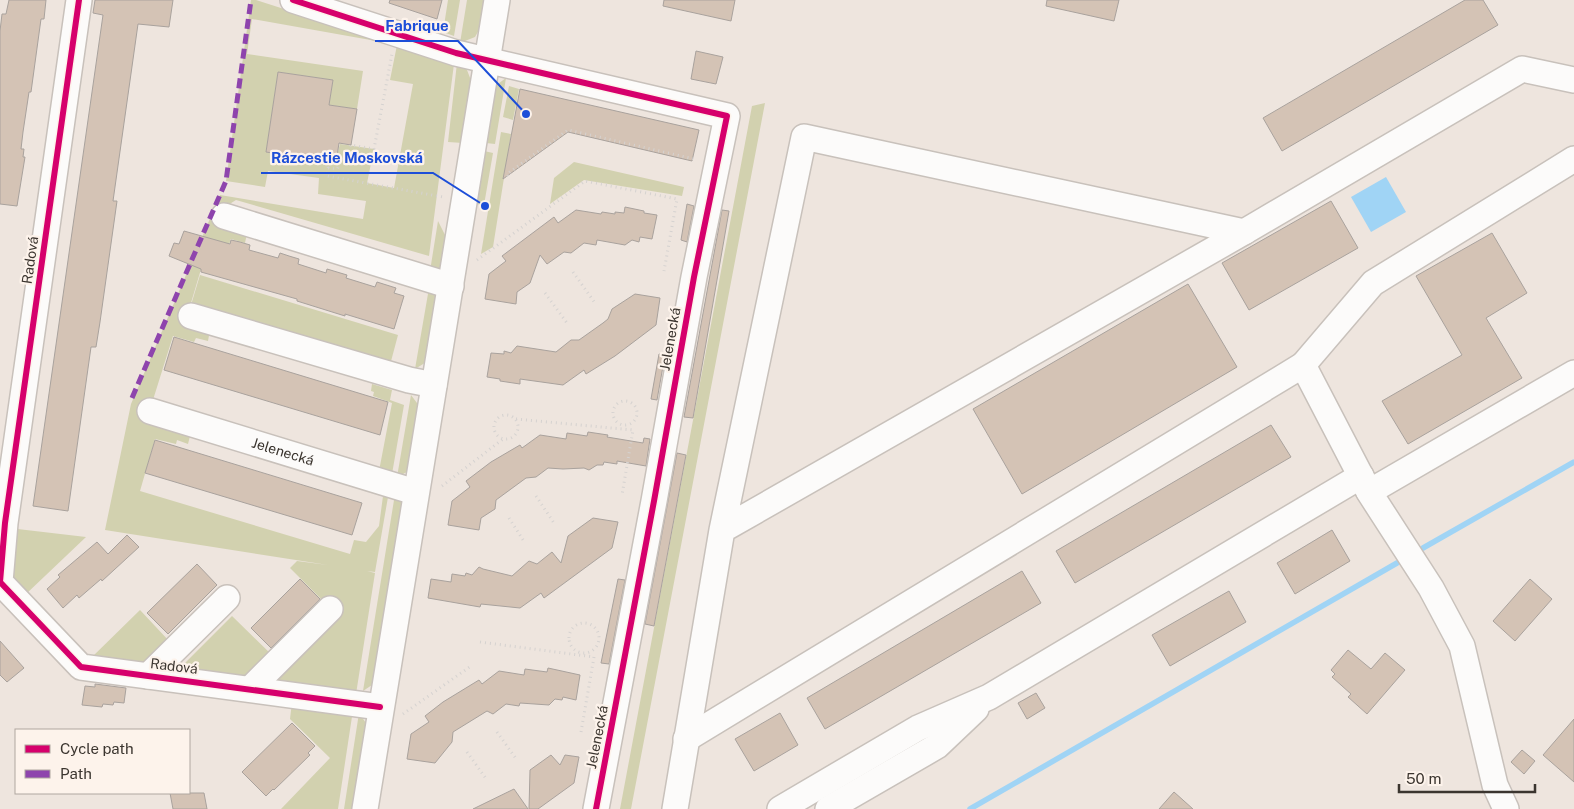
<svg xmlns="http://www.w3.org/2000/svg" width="1574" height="809" font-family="'Public Sans',sans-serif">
<rect width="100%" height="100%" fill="#eee5de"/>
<path fill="#d2d1af" d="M251 0H256L393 44 252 19 247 54 363 71 357 109 329 105 333 80 278 72 266 152 335 163 340 144 374 149 367 183 394 188 413 84 390 80 397 45 454 64 429 256 236 200 228 205 221 203 218 213 247 233 245 243 231 239 229 244 210 239 185 323 210 330 208 341 196 338 194 342 173 336 147 419 191 432 188 444 177 440 176 444 155 439 140 491 350 554 354 540 366 542 379 526 383 496 388 497 375 572 367 571 375 573 356 694 272 683 338 616 290 568 297 561 328 565 105 530 131 404 220 195 363 219 366 201 318 194 319 178 268 171 265 187 226 181Z
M448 0H460L454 36 443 32Z
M467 0H486L483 23 475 37 460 43Z
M457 63 467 70 472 83 463 143 448 142Z
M506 78 495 144 486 143 495 86Z
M509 86 519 89 513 120 503 117Z
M765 103 631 809H620L752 106Z
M501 132 511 134 493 247 481 254Z
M484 151 493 153 484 205 475 204Z
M574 162 684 187 682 196 584 180 550 204 554 178Z
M438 221 447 239 443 266 437 272 430 271Z
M200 275 398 335 390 365 191 305Z
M429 288 438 296 428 361 415 369Z
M372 384 392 390 390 400 404 405 392 474 379 471 392 403 373 396 374 392 371 391Z
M411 395 420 407 409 471 397 477Z
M395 494 404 505 375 683 363 691Z
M9 528 86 537 25 595 6 575Z
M140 610 170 642 147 665 91 658Z
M232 616 273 656 250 679 178 670Z
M292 702 353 710 338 809H281L330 758 290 719Z
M359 713 368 726 355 809H344Z"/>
<path fill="#a0d4f5" d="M1386 177 1406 212 1371 232 1351 197Z"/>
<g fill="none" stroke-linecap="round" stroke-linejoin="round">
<path stroke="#a0d4f5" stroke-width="5.5" d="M1423 548 1574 462
M970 809 1397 563"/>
</g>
<path fill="#d4c3b5" stroke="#a9a29d" d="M9 0H46L44 19H41L31 92H29L23 132 21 149H24L23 157H25L17 206 0 204V31L2 14H6Z
M95 0H173L169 27 138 24 113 201H117L100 322 96 347H91L68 511 33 506 103 15 93 13Z
M390 0H442L437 19 389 3Z
M664 0H735L731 21 663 6Z
M1047 0H1119L1114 21 1046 6Z
M1465 0H1483L1498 25 1282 151 1263 118Z
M696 51 723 57 716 84 691 79Z
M278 72 333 80 329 105 357 109 351 145 339 143 336 163 266 152Z
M520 89 699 130 692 161 568 132 503 179Z
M1331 201 1358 248 1249 310 1222 263Z
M687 204 694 206 687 242 681 240Z
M625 207 644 211V213L657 215 652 239 640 237 639 242 632 240 625 245 597 240 596 245 584 243 571 253 564 252 547 264 540 255 530 283 517 292 516 304 485 299 489 274 506 261 502 256 554 217 558 223 576 210 601 214 602 212 615 214V212L624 213Z
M722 210 729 211 693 418 684 417Z
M184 231 230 244 231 240 240 242 250 245 249 250 278 258 280 253 289 256 299 259 298 264 326 273 327 269 347 275 346 278 375 287 377 282 396 288 394 293 404 296 394 329 345 314V316L297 301V299L201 272V269L169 256 174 243 179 244Z
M1492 233 1527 293 1486 318 1522 378 1408 444 1382 401 1462 355 1416 276Z
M1188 284 1237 367 1022 494 973 409Z
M635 294 660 298 656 325 615 356 586 374 584 370 563 385 520 379V384L500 381V379L487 377 491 353 504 354V351L511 353 517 346 556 352 571 340H579L603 323 608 319 612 309Z
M174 337 388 402 380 435 164 370Z
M659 354 665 355 657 400 651 399Z
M1271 425 1291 457 1075 583 1056 551Z
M588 432 608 435 607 437 643 443 644 438 650 439 646 466 617 461V464L604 462 603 465H597L589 470 584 468 563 469 548 468 536 477 526 478 496 500 495 509 481 518 479 530 448 525 452 501 470 487 466 481 491 462 520 445 522 448 540 435 566 439 567 433 587 436Z
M155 440 362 503 352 535 145 473Z
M677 453 686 455 654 626 645 624Z
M593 518 618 522 612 548 544 598 541 593 520 608 481 604 480 607 428 598 431 579 451 582 452 574 465 576 466 573 472 575 479 567 483 569 512 576 529 561 537 564 552 552 561 563 568 536Z
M1332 530 1350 561 1295 594 1277 563Z
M127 535 139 547 102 581 101 579 79 598 77 595 63 608 47 589 60 577 58 575 97 542 108 554Z
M197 564 217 585 168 634 147 613Z
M1022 571 1041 603 825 729 807 698Z
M300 579 320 599 271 648 251 628Z
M618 579 625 580 609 664 601 663Z
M1530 579 1552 599 1515 641 1493 621Z
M1229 591 1246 622 1170 666 1152 635Z
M0 641 24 668 7 682 0 675Z
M1348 650 1371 669 1385 653 1405 670 1367 714 1348 697 1351 694 1332 677 1335 674 1331 670Z
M548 668 580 675 576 700 563 697 562 700 555 699 549 705 520 703 519 706 506 704 493 714 487 711 453 732 452 742 435 763 407 759 411 734 429 722 425 716 443 702 479 680 482 684 499 671 524 675 525 669 547 672Z
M95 684 126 688 124 703 114 702 113 705 103 704 102 707 82 705 85 686 95 687Z
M1036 693 1045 708 1027 719 1018 703Z
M780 713 798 745 754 771 735 739Z
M1574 719V782L1543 755Z
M292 723 315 746 308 753 310 755 274 790 273 789 266 796 242 772Z
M1522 750 1535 761 1524 774 1511 762Z
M551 755 560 765 565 755 579 757 574 783 538 809H529L530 770Z
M514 789 528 809H473Z
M1174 792 1193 809H1159Z
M170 793H204L207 809H173Z"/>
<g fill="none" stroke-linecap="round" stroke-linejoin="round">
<g stroke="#c8c1bb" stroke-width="28">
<g id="minor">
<path d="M79 0 5 523 0 582 81 667 380 707"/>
<path d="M293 0 456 53 727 116 694 277 654 501 596 809"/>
<path d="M224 216 451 286"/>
<path d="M1244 232 1522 69 1574 80"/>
<path d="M191 316 409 380 434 385"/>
<path id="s1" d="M150 411 415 492"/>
<path d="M1368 490 1303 365 1373 283 1574 159"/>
<path d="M148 676 227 598"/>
<path d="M250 689 330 609"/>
<path d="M686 739 1303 365"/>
<path d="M365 809 497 0"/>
<path d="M675 809 722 530 804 137 1244 232 722 530"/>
<path d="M780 809 918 728 989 697 1361 476"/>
<path d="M828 809 937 746 976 709"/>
<path d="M1506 809 1495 785 1462 646 1431 588 1369 492 1574 373"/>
</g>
</g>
<path stroke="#d5d2d0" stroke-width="3" stroke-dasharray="1 4" stroke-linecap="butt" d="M329 162 327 176 443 197
M328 168 337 169 351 145 374 149 392 54
M508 176 507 174 568 130 694 159
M477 260 585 181 677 199 664 271
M573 272 595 303
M545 293 567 323
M613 413a12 12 0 1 1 24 0a12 12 0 1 1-24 0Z
M494 427a12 12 0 1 1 24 0a12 12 0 1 1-24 0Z
M516 419 633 430 622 495
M442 486 503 439
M536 496 554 523
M509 518 525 543
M569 638a15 15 0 1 1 30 0a15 15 0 1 1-30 0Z
M480 642 594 657 581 732
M403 714 471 666
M497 732 517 760
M467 752 487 780"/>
<use href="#minor" stroke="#fcfbfa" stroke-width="25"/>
<path stroke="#8e44ad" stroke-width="5" stroke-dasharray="10 5" stroke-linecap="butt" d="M132 398 226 181 251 0"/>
<g stroke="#fdf3eb" stroke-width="9">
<path id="cycleway" d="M79 0 5 523 0 582 81 667 380 707
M293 0 456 53 727 116 694 277 654 501 596 809"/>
</g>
<use href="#cycleway" stroke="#d6006c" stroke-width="6"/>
</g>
<g text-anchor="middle" stroke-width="4.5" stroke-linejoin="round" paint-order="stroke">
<g font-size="14" fill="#3b352f" stroke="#fdf3eb">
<text transform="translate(30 260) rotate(-82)" y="5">Radová</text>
<text transform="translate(670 339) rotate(-80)" y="5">Jelenecká</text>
<text dy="5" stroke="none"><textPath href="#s1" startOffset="139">Jelenecká</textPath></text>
<text transform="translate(174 666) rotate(7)" y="5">Radová</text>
<text transform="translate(597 737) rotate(-79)" y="5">Jelenecká</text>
</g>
</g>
<path fill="none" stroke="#1d4ed8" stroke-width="2" d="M526 114L458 41H375M485 206L433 173H261"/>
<g fill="#1d4ed8" stroke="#fdf3eb" stroke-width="2">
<circle cx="526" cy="114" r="5"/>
<circle cx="485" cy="206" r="5"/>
</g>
<g font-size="15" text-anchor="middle" font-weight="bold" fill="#1d4ed8" stroke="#fdf3eb" stroke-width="4.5" stroke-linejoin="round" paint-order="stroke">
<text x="417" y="31">Fabrique</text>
<text x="347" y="163">Rázcestie Moskovská</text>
</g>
<rect x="15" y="729" width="175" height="65" fill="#fdf3eb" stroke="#afa7a0"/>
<rect x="25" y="745" width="25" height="8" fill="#d6006c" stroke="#afa7a0"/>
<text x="60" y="754" font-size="15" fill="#3b352f">Cycle path</text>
<rect x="25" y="770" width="25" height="8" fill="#8e44ad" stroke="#afa7a0"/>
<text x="60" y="779" font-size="15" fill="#3b352f">Path</text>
<path d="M1399 784v8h136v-8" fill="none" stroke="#3b352f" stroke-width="2.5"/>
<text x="1406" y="784" font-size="15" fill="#3b352f" stroke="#fdf3eb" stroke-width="4" paint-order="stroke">50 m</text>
</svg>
